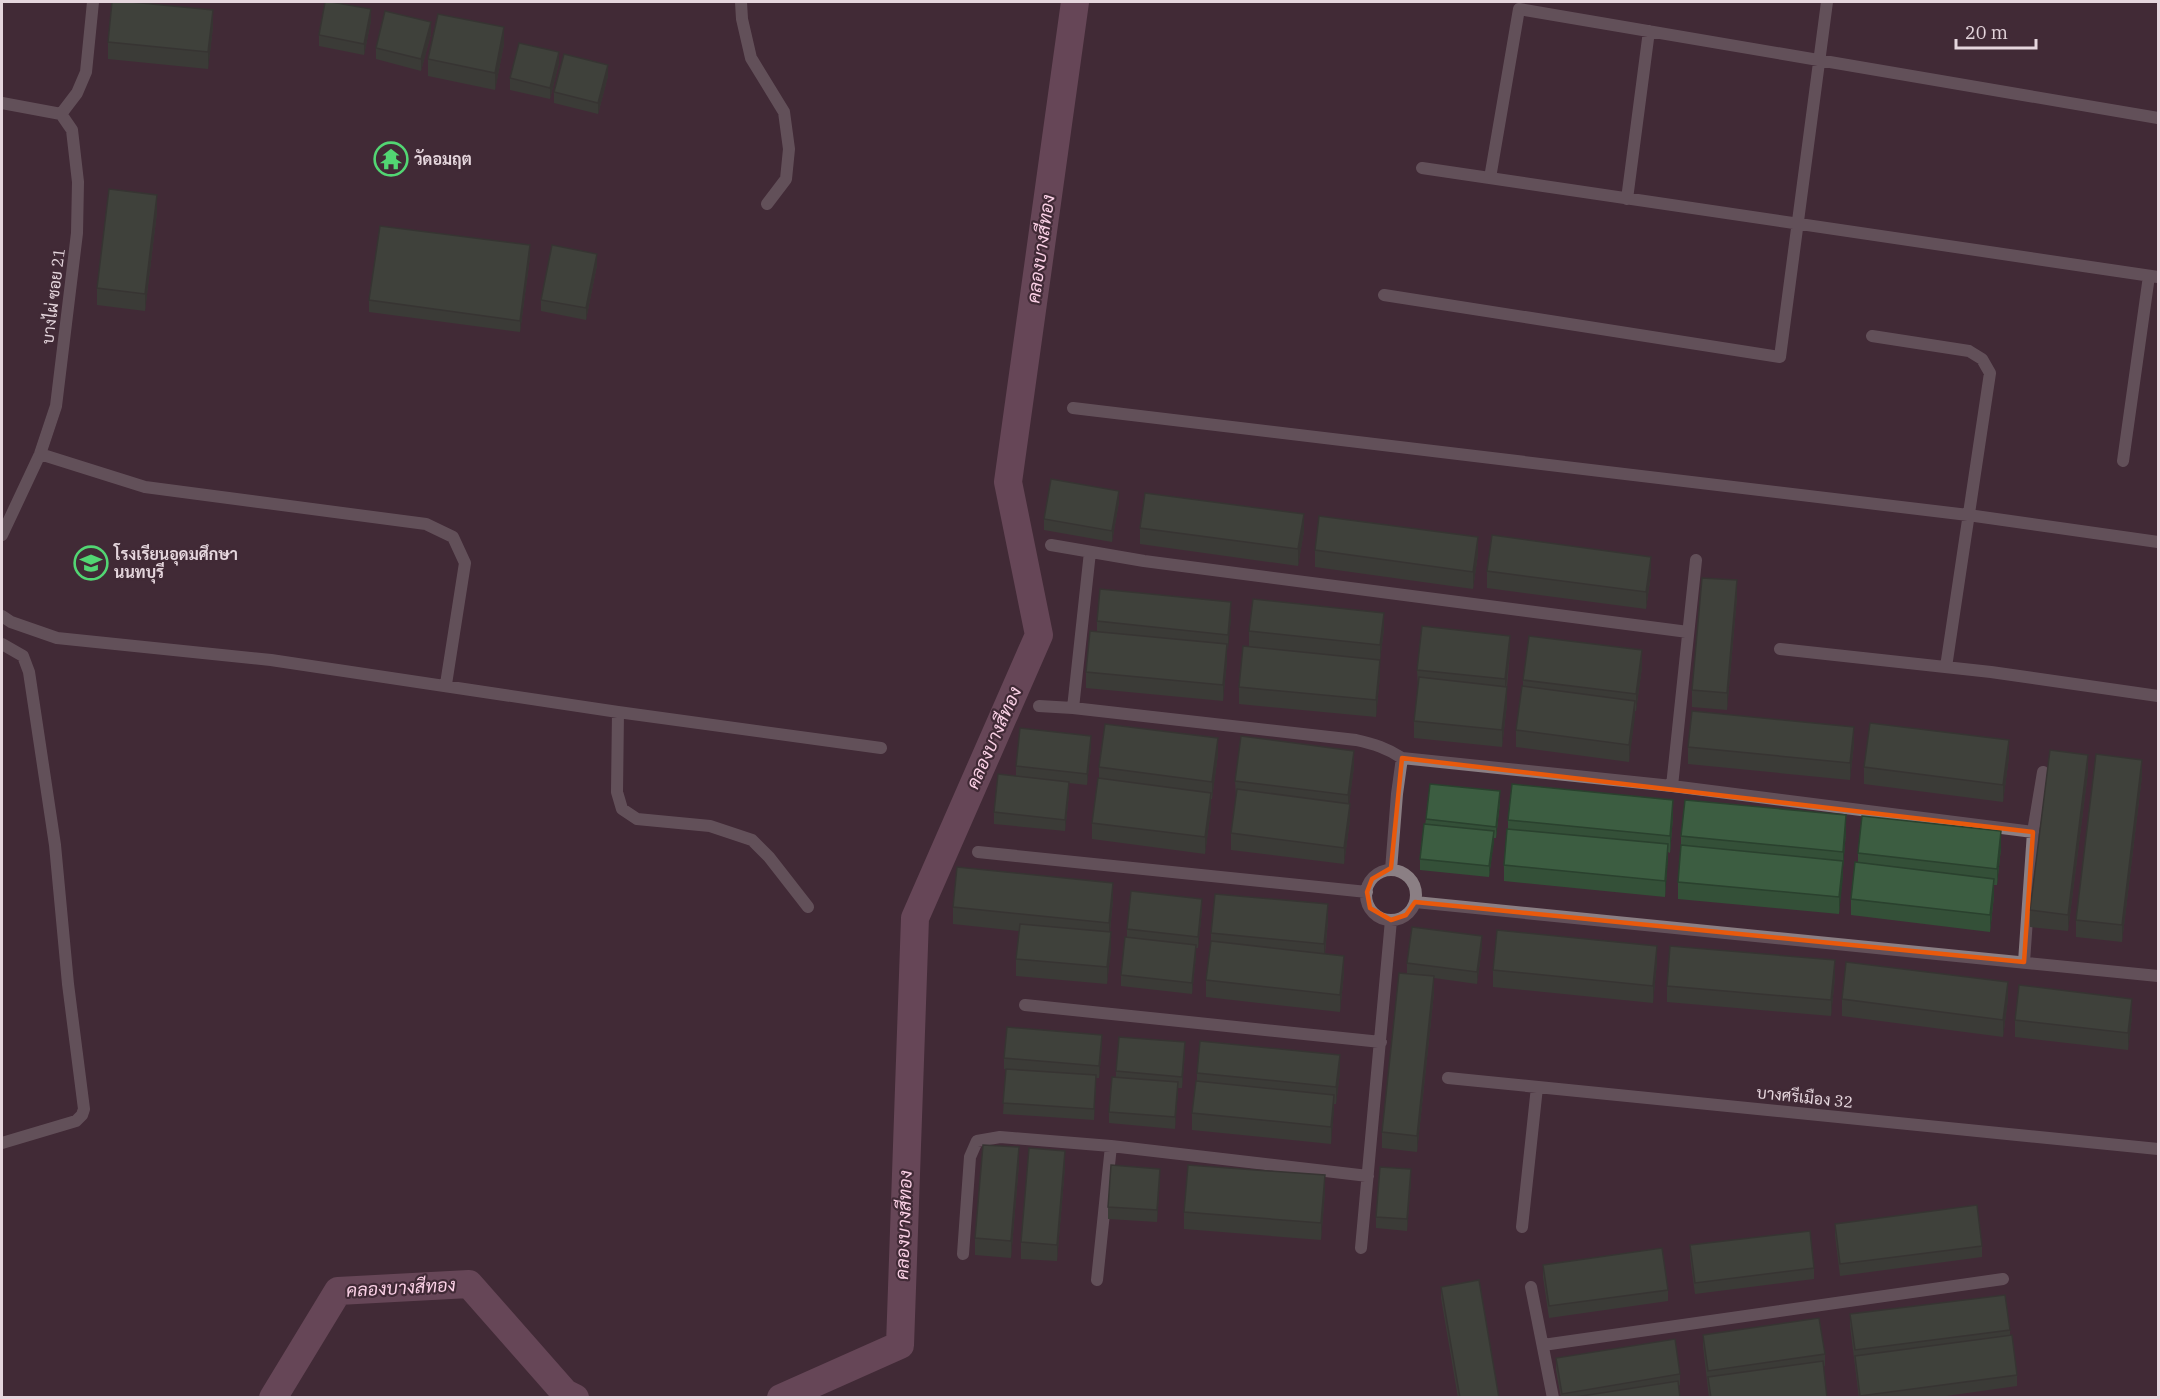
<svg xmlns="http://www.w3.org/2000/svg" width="2160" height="1399" font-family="'IBM Plex Serif',Sarabun,serif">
<rect width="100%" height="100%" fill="#412a36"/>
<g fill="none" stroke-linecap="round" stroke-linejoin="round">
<path stroke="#92697e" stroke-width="28" d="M273 1398 338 1291 469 1284 565 1393 575 1398
M781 1398 900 1345 915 918 1039 635 1008 482 1075 2"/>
<path stroke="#8b7f84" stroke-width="12" d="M741 2 742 19 751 58 784 112 789 149 786 179 767 204
M2 103 61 114 72 130 78 182 77 233 56 406 40 454 2 535
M61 114 77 93 86 72 93 2
M1422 168 2158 277
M1490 178 1519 9 2158 118
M1627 199 1649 31
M1384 295 1780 357 1827 2
M1872 336 1969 351 1982 359 1990 373 1946 667
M1073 408 1968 515 2158 542
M40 454 145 487 426 524 453 537 465 563 446 684
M2123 461 2149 276
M1051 545 1144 561 1688 632
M2 616 11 622 57 638 271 660 618 712 881 748
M2 644 23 656 29 672 55 845 68 984 84 1109 82 1115 76 1121 2 1143
M1780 649 1991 672 2158 696
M1039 706 1073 708 1356 740C1374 744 1387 748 1402 758L1672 786 2033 832
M1073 708 1090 552
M618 712 617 792 622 809 637 819 710 826 752 840 769 857 808 907
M1672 786 1696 560
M978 852 1367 892
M1391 870 1397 794 1402 758
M1366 895a25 25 0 1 1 50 0a25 25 0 1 1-50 0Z
M1415 902 2158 976
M2024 962 2033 832 2043 772
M1025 1005 1381 1042
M1448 1078 2158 1149
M1522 1227 1537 1087
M1361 1248 1391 920
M963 1254 970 1157 977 1141 1000 1137 1111 1146 1368 1176
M1097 1280 1111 1146
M1531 1287 1553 1398
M1543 1345 2003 1279"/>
</g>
<path fill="#345038" d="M371 21 364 55 319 46V35Z
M213 27 208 69 108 59V42Z
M431 34 421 71 376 59V48Z
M504 44 495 90 428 76V59Z
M559 63 550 99 510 90V78Z
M608 76 598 114 554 103V92Z
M157 212 145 311 97 305V288Z
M530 257 520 332 369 312V300Z
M597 265 586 320 541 311V300Z
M1119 502 1112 542 1044 530V519Z
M1140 528 1304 531 1298 566 1140 544Z
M1315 550 1478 554 1473 589 1315 567Z
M1487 571 1651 574 1646 609 1487 588Z
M1737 597 1727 710 1692 707V690Z
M1231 619 1227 651V661L1223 701 1086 688V672L1097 631V621Z
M1384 629 1380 660V676L1376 717 1239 704V687L1249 647V631Z
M1510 653 1507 687V704L1502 747 1414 738V721L1418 687 1417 670Z
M1642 667 1636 711H1635L1629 762 1516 747V730L1523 686V680Z
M1854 744 1850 780 1688 764V747Z
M1091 747 1087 785 1069 783V794L1065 831 994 824V812L1016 776V766Z
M1218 754 1212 799H1211V809L1205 854 1092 839V823L1099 779V767Z
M2009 757 2003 802 1864 784V767Z
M1354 767 1349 803 1350 820 1344 864 1231 850V833L1236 797 1235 781Z
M2088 772 2068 931 2030 927V910Z
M2142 776 2122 942 2076 937V920Z
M1500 803 1496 838H1494L1489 877 1420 870V859L1426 819Z
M1673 817 1670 853 1668 852 1665 897 1504 881V865L1508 829V820Z
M1846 832 1839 914 1678 899V882L1681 845V836Z
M2001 848 1997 885H1994V896L1990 932 1851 915V899L1858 863V853Z
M1113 900 1110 932 1111 949 1107 984 1016 976V959L1019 931 953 924V907Z
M1202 910 1198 948H1196V956L1192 994 1121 986V975L1127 937V929Z
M1328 921 1325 954 1344 973 1340 1012 1206 997V980L1211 941V933Z
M1482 947 1477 984 1434 978V993L1417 1152 1382 1148V1132L1407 974V963Z
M1657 962 1653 1003 1493 987V970Z
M1835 977 1831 1016 1667 1002V986Z
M1842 999H2008L2003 1037 1842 1016Z
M2132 1016 2128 1050 2015 1037V1020Z
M1102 1046 1099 1078H1096L1094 1120 1003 1114 1006 1069H1004V1058Z
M1185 1053 1182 1088H1178L1175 1129 1109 1123V1112L1116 1077V1071Z
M1340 1072 1336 1104H1334L1331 1144 1192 1130V1113L1197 1081V1073Z
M1019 1164 1011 1258 975 1255V1238Z
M1065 1167 1057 1261 1021 1259V1242Z
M1160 1180 1157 1222 1108 1219V1207Z
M1411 1181 1407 1231 1376 1228V1217Z
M1325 1192 1321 1240 1184 1229V1212Z
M1835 1224 1982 1246V1257L1840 1276 1835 1235Z
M1690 1245 1814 1268V1279L1695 1294 1690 1257Z
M1543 1265 1668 1290V1301L1549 1318 1543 1277Z
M1441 1287 1499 1398H1458L1441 1298Z
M1850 1314 2010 1330V1335L2017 1375V1386L1932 1398H1859L1850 1326Z
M1703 1335 1825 1354V1366H1823L1827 1398H1709L1703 1346Z
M1556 1358 1680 1374V1385L1678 1386 1680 1398H1561L1556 1370Z"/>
<path fill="#2a412e" d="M371 9V21L364 55V44Z
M213 10V27L208 69V52Z
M431 22V34L421 71V59Z
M504 27V44L495 90V73Z
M559 52V63L550 99V88Z
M608 65V76L598 114V103Z
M157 195V212L145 311V294Z
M530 245V257L520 332V321Z
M597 254V265L586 320V308Z
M1119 491V502L1112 542V531Z
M1304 514V531L1298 566V549Z
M1478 537V554L1473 589V572Z
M1651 557V574L1646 609V592Z
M1737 580V597L1727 710V693Z
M1231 602V619L1228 651V635Z
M1384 613V629L1380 660V676L1376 717V700L1380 662V645Z
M1510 636V653L1505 696V679Z
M1227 644V661L1223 701V685Z
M1642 650V667L1636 711V694Z
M1507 687V704L1502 747V730Z
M1635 701V717L1629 762V745Z
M1854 727V744L1850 780V763Z
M1091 736V747L1087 785V774Z
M1218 738V754L1212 799V782Z
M2009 740V757L2003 802V785Z
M1354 751V767L1348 812V795Z
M2088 755V772L2068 931V915Z
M2142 760V776L2122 942V925Z
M1069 782V794L1065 831V820Z
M1500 791V803L1496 838V827Z
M1211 793V809L1205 854V837Z
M1673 800V817L1670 853V836Z
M1350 804V820L1344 864V848Z
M1846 815V832L1843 869V852Z
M1494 831V843L1489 877V866Z
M2001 831V848L1997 885V869Z
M1668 844V861L1665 897V881Z
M1843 861V878L1839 914V897Z
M1994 879V896L1990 932V915Z
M1113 883V900L1109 940V923Z
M1202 899V910L1198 948V937Z
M1328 904V921L1324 960V944Z
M1111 932V949L1107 984V967Z
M1482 936V947L1477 984V972Z
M1196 945V956L1192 994V983Z
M1657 946V962L1653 1003V986Z
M1344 956V973L1340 1012V995Z
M1835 960V977L1831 1016V1000Z
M1434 976V993L1417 1152V1136Z
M2008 982V999L2003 1037V1020Z
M2132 999V1016L2128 1050V1033Z
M1102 1035V1046L1099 1078V1066Z
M1185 1042V1053L1182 1088V1077Z
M1340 1055V1072L1336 1104V1087Z
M1096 1075V1086L1094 1120V1109Z
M1178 1082V1094L1175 1129V1117Z
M1334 1095V1112L1331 1144V1127Z
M1019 1147V1164L1011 1258V1241Z
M1065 1151V1167L1057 1261V1245Z
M1160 1169V1180L1157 1222V1210Z
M1411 1169V1181L1407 1231V1219Z
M1325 1175V1192L1321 1240V1223Z"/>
<path fill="#3c5d41" stroke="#2a412e" stroke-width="1.5" d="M112 2H131L213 10 208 52 108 42Z
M325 2H331L371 9 364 44 319 35Z
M385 11 431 22 421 59 376 48Z
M438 14 504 27 495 73 428 59Z
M519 43 559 52 550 88 510 78Z
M564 54 608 65 598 103 554 92Z
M109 189 157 195 145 294 97 288Z
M380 226 530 245 520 321 369 300Z
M552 245 597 254 586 308 541 300Z
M1051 479 1119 491 1112 531 1044 519Z
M1145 493 1304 514 1298 549 1140 528Z
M1319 516 1478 537 1473 572 1315 550Z
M1492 535 1651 557 1646 592 1487 571Z
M1702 578 1737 580 1727 693 1692 690Z
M1100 589 1231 602 1228 635 1097 621Z
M1253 599 1384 613 1380 645 1249 631Z
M1422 626 1510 636 1505 679 1417 670Z
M1090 631 1227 644 1223 685 1086 672Z
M1529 636 1642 650 1636 694 1523 680Z
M1243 646 1380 660 1376 700 1239 687Z
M1419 677 1507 687 1502 730 1414 721Z
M1522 686 1635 701 1629 745 1516 730Z
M1692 711 1854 727 1850 763 1688 747Z
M1870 723 2009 740 2003 785 1864 767Z
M1105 724 1218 738 1212 782 1099 767Z
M1020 728 1091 736 1087 774 1016 766Z
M1241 736 1354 751 1348 795 1235 781Z
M2050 750 2088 755 2068 915 2030 910Z
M2096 754 2142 760 2122 925 2076 920Z
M998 774 1069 782 1065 820 994 812Z
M1098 778 1211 793 1205 837 1092 823Z
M1430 784 1500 791 1496 827 1426 819Z
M1512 784 1673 800 1670 836 1508 820Z
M1237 789 1350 804 1344 848 1231 833Z
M1685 800 1846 815 1843 852 1681 836Z
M1862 816 2001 831 1997 869 1858 853Z
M1424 824 1494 831 1489 866 1420 859Z
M1507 829 1668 844 1665 881 1504 865Z
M1681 845 1843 861 1839 897 1678 882Z
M1855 862 1994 879 1990 915 1851 899Z
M957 867 1113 883 1109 923 953 907Z
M1131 891 1202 899 1198 937 1127 929Z
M1215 894 1328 904 1324 944 1211 933Z
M1020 924 1111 932 1107 967 1016 959Z
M1412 927 1482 936 1477 972 1407 963Z
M1497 930 1657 946 1653 986 1493 970Z
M1125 937 1196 945 1192 983 1121 975Z
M1211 941 1344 956 1340 995 1206 980Z
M1670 946 1835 960 1831 1000 1667 986Z
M1846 962 2008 982 2003 1020 1842 999Z
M1399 973 1434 976 1417 1136 1382 1132Z
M2019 985 2132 999 2128 1033 2015 1020Z
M1007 1027 1102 1035 1099 1066 1004 1058Z
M1119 1037 1185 1042 1182 1077 1116 1071Z
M1200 1041 1340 1055 1336 1087 1197 1073Z
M1006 1069 1096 1075 1094 1109 1003 1103Z
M1112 1077 1178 1082 1175 1117 1109 1112Z
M1196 1081 1334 1095 1331 1127 1192 1113Z
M983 1145 1019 1147 1011 1241 975 1238Z
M1029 1148 1065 1151 1057 1245 1021 1242Z
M1111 1165 1160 1169 1157 1210 1108 1207Z
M1188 1165 1325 1175 1321 1223 1184 1212Z
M1380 1167 1411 1169 1407 1219 1376 1217Z
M1977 1205 1982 1246 1840 1264 1835 1224Z
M1810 1231 1814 1268 1695 1283 1690 1245Z
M1662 1248 1668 1290 1549 1306 1543 1265Z
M1479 1280 1499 1398H1460L1441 1287Z
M2005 1295 2010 1330 1855 1350 1850 1314Z
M1819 1318 1825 1354 1708 1371 1703 1335Z
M2012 1335 2017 1375 1860 1396 1855 1356Z
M1675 1339 1680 1374 1562 1394 1556 1358Z
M1823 1361 1827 1398H1711L1708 1377Z
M1678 1381 1680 1398H1569Z"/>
<path d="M0 0H2160V1399H0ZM1402 758 2033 832 2024 962 1415 902 1406 915 1391 920 1370 908 1367 892 1372 879 1391 868Z" fill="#412a36" fill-opacity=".55" fill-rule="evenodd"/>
<path fill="none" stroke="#e8590c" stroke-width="4.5" stroke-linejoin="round" d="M1402 758 2033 832 2024 962 1415 902 1406 915 1391 920 1370 908 1367 892 1372 879 1391 868Z"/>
<defs>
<g id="temple-ring" transform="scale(1.725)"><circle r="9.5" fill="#412a36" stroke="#52d673" stroke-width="1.5"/><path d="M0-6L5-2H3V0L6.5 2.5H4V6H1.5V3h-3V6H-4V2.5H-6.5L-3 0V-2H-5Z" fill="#52d673"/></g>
<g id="school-ring" transform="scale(1.725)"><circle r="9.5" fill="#412a36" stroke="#52d673" stroke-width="1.5"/><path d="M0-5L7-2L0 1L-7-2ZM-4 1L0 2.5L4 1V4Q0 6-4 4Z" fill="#52d673"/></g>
</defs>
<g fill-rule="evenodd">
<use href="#temple-ring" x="391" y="159"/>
<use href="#school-ring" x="91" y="563"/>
</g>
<g text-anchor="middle" stroke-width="4.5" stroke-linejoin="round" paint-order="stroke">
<g font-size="16" font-weight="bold" fill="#e5d6dd" stroke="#412a36" text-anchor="start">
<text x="414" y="165">วัดอมฤต</text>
<text x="114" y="560">โรงเรียนอุดมศึกษา<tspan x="114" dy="18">นนทบุรี</tspan></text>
</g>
<g font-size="16" fill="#e5d6dd" stroke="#412a36">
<text transform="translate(53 296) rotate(-83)" y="6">บางไผ่ ซอย 21</text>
<text transform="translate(1805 1097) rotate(6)" y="6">บางศรีเมือง 32</text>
</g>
<g font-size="18" font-style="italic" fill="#fbd1e6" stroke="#412a36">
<text transform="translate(1041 249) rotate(-82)" y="6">คลองบางสีทอง</text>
<text transform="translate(994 738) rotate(-66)" y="6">คลองบางสีทอง</text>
<text transform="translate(904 1225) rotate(-88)" y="6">คลองบางสีทอง</text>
<text transform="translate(401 1288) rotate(-3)" y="6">คลองบางสีทอง</text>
</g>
</g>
<rect width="2160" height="1399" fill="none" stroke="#e5d6dd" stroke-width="6"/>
<path d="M1956 39v9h80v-9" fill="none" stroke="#e5d6dd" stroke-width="3"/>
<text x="1965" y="39" font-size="18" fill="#e5d6dd" stroke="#412a36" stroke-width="4.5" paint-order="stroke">20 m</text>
</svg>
